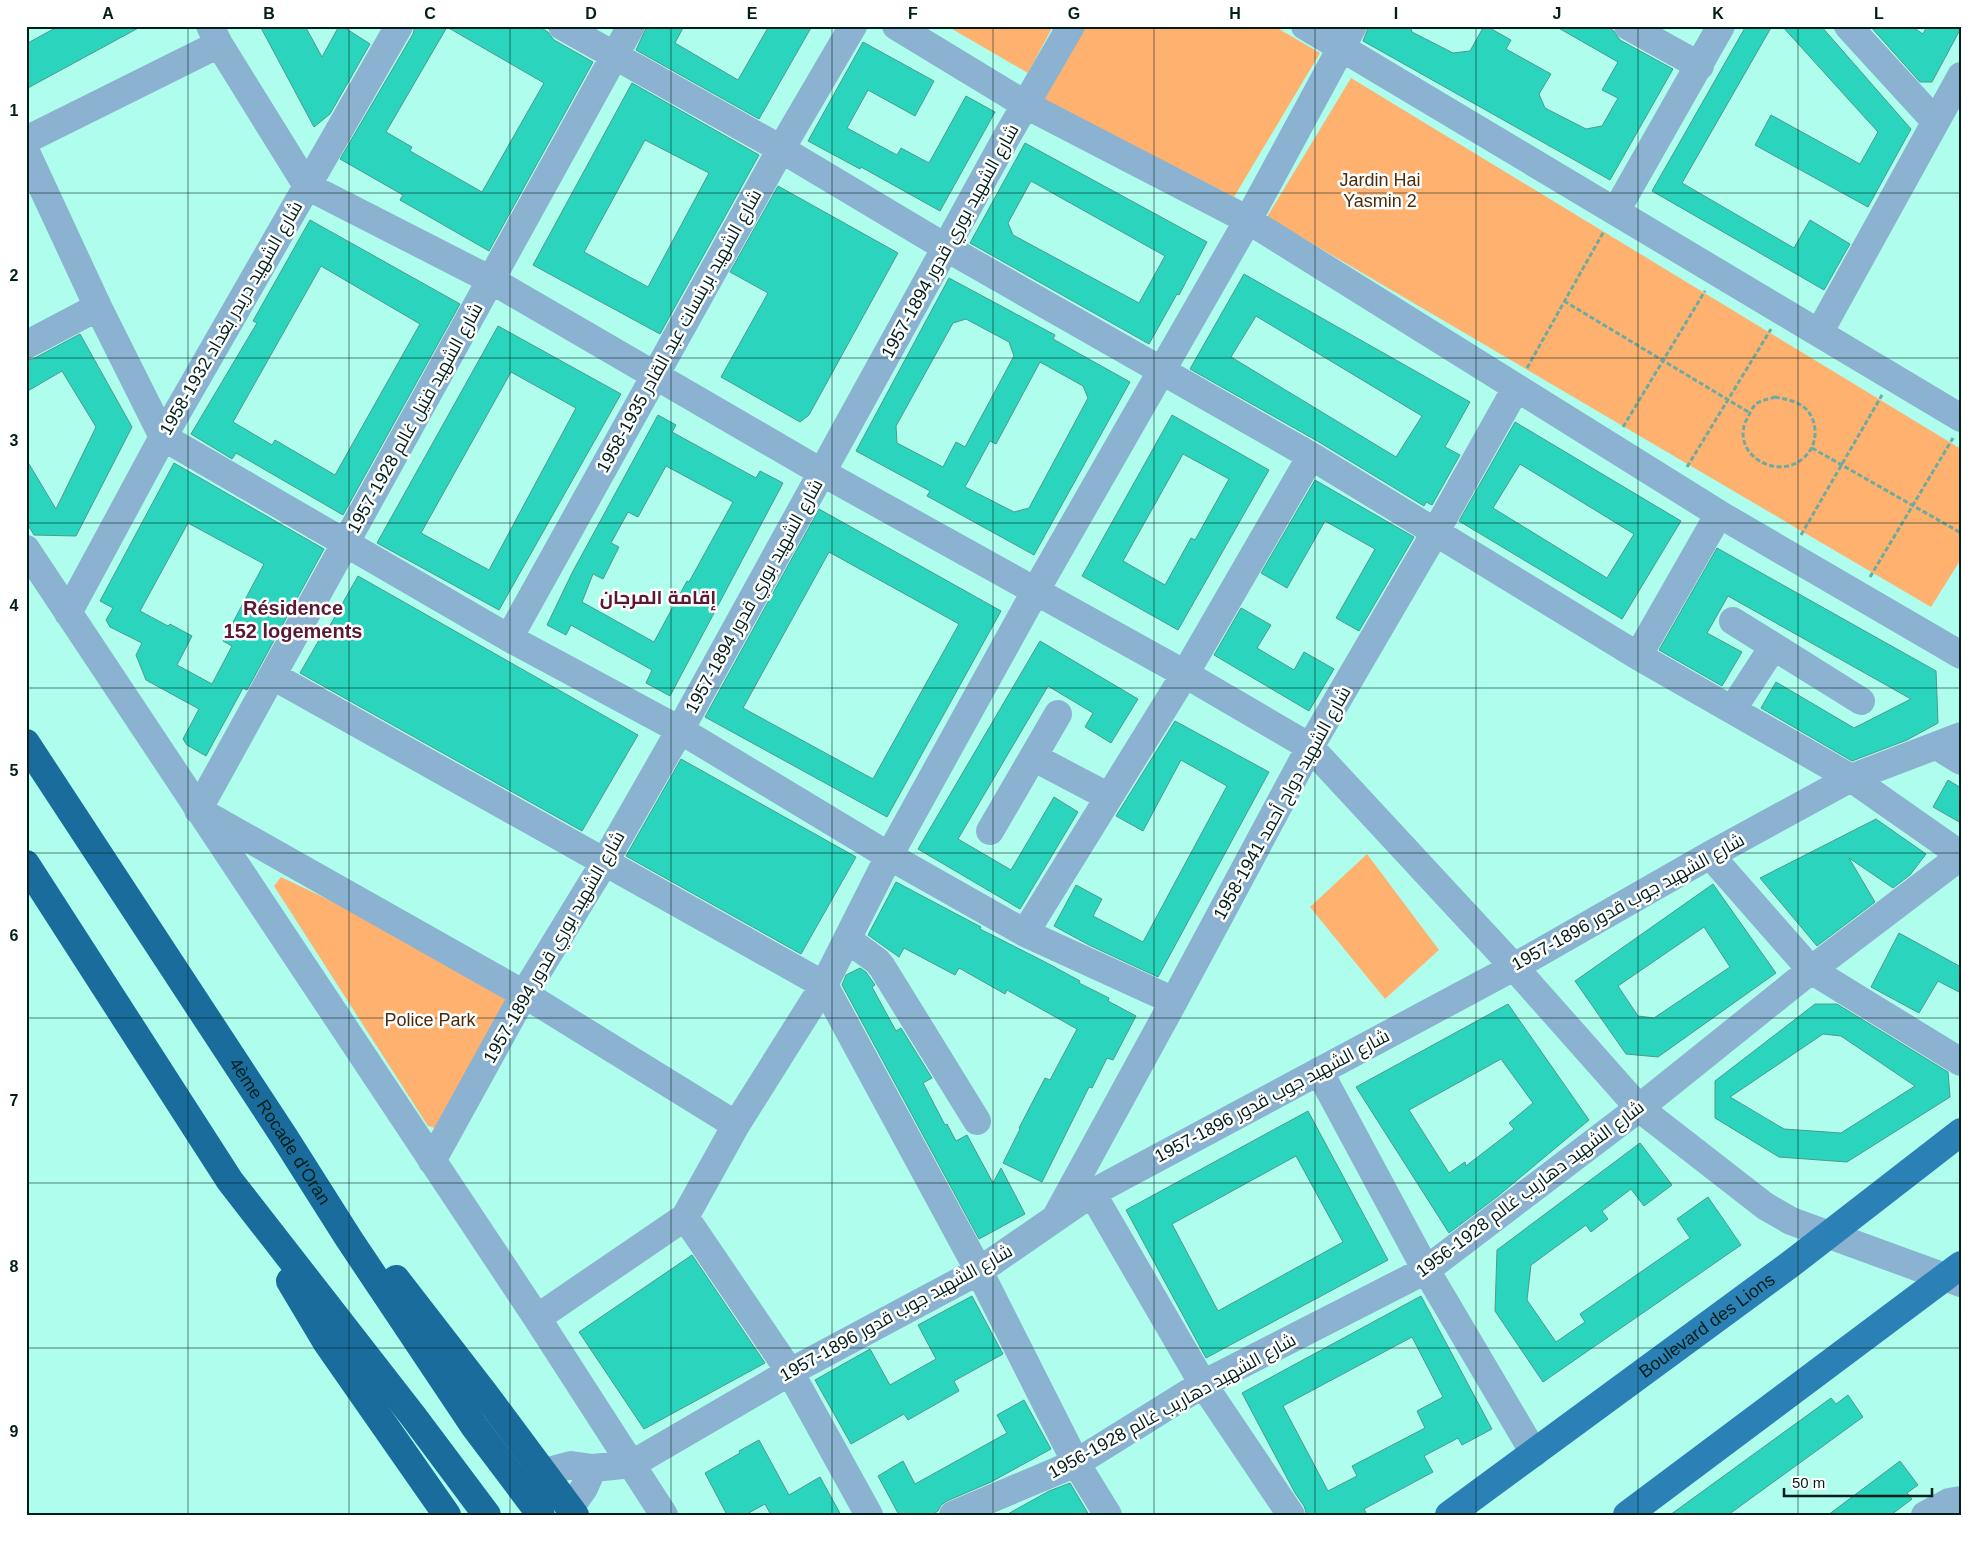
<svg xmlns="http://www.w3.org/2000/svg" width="1987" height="1541" font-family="Arial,Cairo,sans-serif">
<rect width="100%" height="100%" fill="#aefded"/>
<path fill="#ffb26f" d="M947 26H1053L1028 73Z
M1085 26H1274L1320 53 1234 197 1044 100Z
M1351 78 1961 449V559L1931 607 1267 217Z
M1367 854 1439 950 1385 999 1310 907Z
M281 877 346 908 512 996 438 1129 428 1126 274 886Z"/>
<path fill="#2ad4bd" stroke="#4d9b8e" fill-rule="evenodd" d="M59 26H142L26 89V44Z
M260 26H305L322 57 339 26H342L370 44 330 114 314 127Z
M415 26H538L548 32 554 40 593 62 489 251 400 200 403 195 340 159 413 34ZM447 27 544 83 482 192 410 151 412 147 386 132Z
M647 26H684L675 43 738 80 769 26H812L759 119 636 50Z
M1369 26H1410L1412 32 1453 53 1470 51 1484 26H1486L1511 40 1506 49 1551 74 1539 94 1545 108 1586 129 1602 126 1618 98 1602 90 1618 62 1555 26H1605L1614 31 1620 40 1673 69 1610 180 1363 41Z
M1746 26H1772L1682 183 1794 248 1810 220 1850 244 1824 290 1652 191Z
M1782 26H1821L1911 129 1868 207 1755 145 1771 115 1860 164 1878 132Z
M1870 26H1911L1923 34 1927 26H1961V28L1932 82H1920Z
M863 42 934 81 915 116 868 90 847 128 897 155 901 148 929 163 966 96 995 112 940 211 861 167 860 169 808 141Z
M632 83 759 155 660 334 533 265ZM645 140 709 173 648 287 584 252Z
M1025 143 1207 242 1179 295 1177 294 1149 344 970 243ZM1031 181 1165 256 1139 303 1013 235 1008 223Z
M778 186 898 253 809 415 800 422 721 377 768 293 730 272Z
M310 220 460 304 343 515 236 453 232 459 191 434 257 323 253 321ZM321 266 420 324 335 475 275 440 272 445 233 422Z
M1244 274 1470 402 1445 447 1460 455 1432 505 1426 502 1424 506 1319 442 1190 369ZM1256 316 1422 416 1396 457 1231 357Z
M949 278 1055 335 1053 339 1130 382 1034 555 927 496 930 491 856 451ZM966 319 1009 342 1014 356 965 447 956 442 943 467 897 443 896 426 953 323ZM1040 362 1083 386 1088 398 1029 508 1014 512 965 487 990 441 996 444Z
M498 326 621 394 499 610 377 543ZM511 372 576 408 489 570 421 533Z
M80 334 132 427 76 536 34 535 26 522V459L56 509 96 427 62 371 26 392V360L33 359Z
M658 415 676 425 672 432 756 478 760 471 783 483 670 696 646 683 652 670 571 625 566 635 547 625 572 573ZM666 466 733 502 689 582 687 581 654 642 582 602 593 574 603 579 619 547 611 543 628 512 638 517Z
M1172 415 1269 470 1178 630 1082 576ZM1183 454 1229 479 1195 540 1191 538 1165 585 1123 561Z
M1515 422 1681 521 1622 619 1459 521ZM1520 464 1634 534 1607 578 1493 508Z
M174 463 324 549 247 690 243 688 206 756 187 745 183 739 199 709 146 680 136 655 142 643 110 627 106 620 113 608 100 601ZM188 523 264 564 223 641 232 646 212 684 177 665 192 636 170 624 168 626 140 611Z
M1315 480 1414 537 1359 631 1336 618 1375 549 1325 521 1287 588 1261 573Z
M819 509 1001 611 887 817 705 717ZM829 552 959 624 873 779 743 708Z
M1717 548 1936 671 1938 723 1907 740 1852 761 1761 708 1776 682 1854 728 1911 699 1728 596 1707 633 1742 652 1722 686 1659 650Z
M358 576 638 735 582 831 300 673 322 635 324 636Z
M1241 608 1271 625 1257 648 1294 670 1304 652 1334 669 1309 711 1214 655Z
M1040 641 1138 699 1111 743 1085 727 1093 713 1048 686 958 839 1011 870 1054 797 1078 812 1020 909 918 849Z
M1175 721 1269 772 1158 977 1089 945 1054 926 1076 885 1102 899 1093 916 1143 942 1227 786 1181 760 1143 831 1116 816Z
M681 759 856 857 801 954 626 856Z
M1948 780 1961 788V823L1933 807Z
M1876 819 1926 854 1910 875 1893 888 1849 858 1875 902 1817 946 1760 878Z
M896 882 981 927 980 929 1047 963 1080 981 1079 983 1109 998 1108 1001 1136 1016 1113 1060 1107 1058 1092 1088 1089 1087 1042 1182 1003 1163 1020 1129 1019 1128 1045 1078 1050 1080 1077 1029 1007 990 1005 994 959 968 955 975 904 948 899 957 868 935Z
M1713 884 1776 973 1658 1057 1626 1054 1575 981ZM1704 927 1730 967 1654 1018 1638 1016 1618 986Z
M1899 933 1961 967V993L1938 981 1919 1013 1871 987Z
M860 968 866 972 875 985 872 987 896 1031 901 1028 932 1078 923 1083 945 1125 947 1124 956 1141 967 1135 993 1183 1001 1168 1025 1214 979 1239 842 985 846 975Z
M1508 1004 1589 1120 1498 1196 1449 1233 1356 1087ZM1501 1059 1533 1103 1509 1123 1514 1129 1466 1166 1465 1162 1449 1173 1409 1110Z
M1815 1004H1837L1948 1072 1950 1097 1847 1162 1779 1157 1715 1118V1081ZM1823 1034 1841 1036 1915 1086 1841 1133 1784 1129 1730 1097Z
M1308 1111 1388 1260 1206 1358 1126 1210ZM1296 1156 1343 1242 1218 1311 1172 1224Z
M1640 1143 1672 1185 1644 1206 1631 1189 1602 1211 1608 1219 1591 1232 1586 1225 1531 1265 1527 1300 1556 1342 1585 1322 1580 1314 1690 1238 1677 1219 1708 1197 1741 1245 1543 1382 1495 1311 1497 1250Z
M692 1255 765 1363 644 1429 579 1332Z
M972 1296 1003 1354 954 1381 959 1391 908 1420 904 1414 851 1444 815 1380 870 1349 890 1385 936 1359 918 1325Z
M1421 1296 1492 1429 1462 1445 1458 1438 1424 1456 1433 1472 1364 1509 1367 1515H1307L1304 1506 1295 1493 1242 1393ZM1412 1337 1443 1397 1417 1411 1425 1428 1352 1466 1357 1476 1328 1491 1283 1406Z
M1848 1395 1863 1417 1728 1515H1670L1831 1398 1836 1404Z
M1024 1400 1051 1449 991 1482 947 1501 941 1505 938 1511 932 1515H899L878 1476 903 1461 915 1484 1007 1433 997 1415Z
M759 1440 789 1495 820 1477 841 1515H771L765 1504 745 1515H727L705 1473 740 1453 739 1451Z
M1900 1461 1918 1485 1907 1493 1912 1499 1891 1515H1828Z
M1070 1483 1089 1515H1006L1049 1491Z"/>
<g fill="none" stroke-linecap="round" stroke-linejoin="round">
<path stroke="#6daa9f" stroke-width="3" stroke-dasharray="5 2.5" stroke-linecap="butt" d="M1564 301 1750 413
M1527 368 1604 231
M1775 397C1785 399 1798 401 1806 409 1817 420 1818 440 1809 452 1783 487 1726 454 1748 417 1750 413 1753 406 1756 404 1761 400 1770 399 1775 397Z
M1623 427 1705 291
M1812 448 1961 533
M1687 467 1771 329
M1801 535 1882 395
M1870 577 1953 438"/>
<path stroke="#8bb2d0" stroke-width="28" d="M210 26 219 44 307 186 491 280 823 473 1185 674 1310 747 1514 967 1639 1108 1765 1206 1791 1221 1961 1283
M562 26 781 149 945 247 1311 456 1638 656 1851 778 1961 855
M631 26 198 810 524 994 736 1125
M896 26 1026 105 1248 220 1719 514 1961 655
M1305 26 1961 418
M1628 26 1700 66
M1848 26 1935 121
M26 140 219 44
M26 152 98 307 163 437 509 638 680 730 889 856 1025 933 1174 1001
M1616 211 1721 26
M1819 333 1961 76
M26 345 98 307
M26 549 537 1318 664 1515
M68 613 163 437 399 26
M1733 621 1861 701
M509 638 781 149 853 26
M1638 656 1719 514
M273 676 824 985 979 1271 1076 1463 1108 1515
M1732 710 1773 647
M1937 746 1961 761
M1033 757 1109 797
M990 831 1058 714
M1710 855 1811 970 1961 1062
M1025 933 1185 674 1311 456
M847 939 877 961 882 967 977 1121
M1319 1071 1426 1270 1534 1453
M432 1161 524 994 604 863 680 730 1006 138 1071 26
M1092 1193 1203 1384 1291 1515
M1057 1215 1174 1001 1310 747 1436 531 1516 388
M685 1217 790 1372 869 1515
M537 1318 685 1217 736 1125 824 985 889 856 1036 590 1248 220 1353 26
M593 1468 632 1464 790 1372 979 1271 1092 1193 1514 967 1710 855 1851 778 1961 736
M545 1472 571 1465 593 1468 584 1488 570 1508
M953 1515 1076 1463 1203 1384 1426 1270 1639 1108 1811 970 1961 856
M1925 1515 1949 1502 1961 1500"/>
<g stroke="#2b80b5" stroke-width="28">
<path id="s1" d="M1449 1515 1792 1263 1961 1132"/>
<path d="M1627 1515 1961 1265"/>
</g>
<g stroke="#1a6c9d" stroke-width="28">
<path id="s2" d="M26 743 285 1138 349 1239 474 1426 541 1515"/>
<path d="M26 864 230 1181 413 1416 487 1515"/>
<path d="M396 1279 485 1394 575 1515"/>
<path d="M290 1281 327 1343 447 1515"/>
</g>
</g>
<path fill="none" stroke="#001f1a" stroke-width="1" stroke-opacity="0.55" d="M188 26V1515M349 26V1515M510 26V1515M671 26V1515M832 26V1515M993 26V1515M1154 26V1515M1315 26V1515M1476 26V1515M1638 26V1515M1798 26V1515M26 193H1961M26 358H1961M26 523H1961M26 688H1961M26 853H1961M26 1018H1961M26 1183H1961M26 1348H1961"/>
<g text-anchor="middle" stroke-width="5" stroke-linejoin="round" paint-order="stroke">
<g font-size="18" fill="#4c2b0b" stroke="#fff">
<text x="1380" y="186">Jardin Hai<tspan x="1380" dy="21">Yasmin 2</tspan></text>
<text x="430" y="1026">Police Park</text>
</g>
<g font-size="18" fill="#001f1a" stroke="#fff">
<text transform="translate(950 241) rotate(-61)" y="6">شارع الشهيد بوري قدور 1894-1957</text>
<text transform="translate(231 318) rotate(-60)" y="6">شارع الشهيد دريدر بغداد 1932-1958</text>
<text transform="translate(679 331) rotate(-61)" y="6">شارع الشهيد برينسات عبد القادر 1935-1958</text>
<text transform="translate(415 418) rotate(-61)" y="6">شارع الشهيد فتيل غالم 1928-1957</text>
<text transform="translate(754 596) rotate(-61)" y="6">شارع الشهيد بوري قدور 1894-1957</text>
<text transform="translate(1282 803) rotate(-61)" y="6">شارع الشهيد دواح أحمد 1941-1958</text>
<text transform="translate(1628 902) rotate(-29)" y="6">شارع الشهيد جوب قدور 1896-1957</text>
<text transform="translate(554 947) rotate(-60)" y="6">شارع الشهيد بوري قدور 1894-1957</text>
<text transform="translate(1272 1096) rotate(-28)" y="6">شارع الشهيد جوب قدور 1896-1957</text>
<text dy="6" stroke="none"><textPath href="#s2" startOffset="464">4ème Rocade d'Oran</textPath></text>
<text transform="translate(1530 1189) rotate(-37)" y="6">شارع الشهيد دهاريب غالم 1928-1956</text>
<text transform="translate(896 1313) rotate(-29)" y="6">شارع الشهيد جوب قدور 1896-1957</text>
<text dy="6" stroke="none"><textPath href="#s1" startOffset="320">Boulevard des Lions</textPath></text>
<text transform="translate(1172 1406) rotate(-29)" y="6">شارع الشهيد دهاريب غالم 1928-1956</text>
</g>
<g font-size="19" font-weight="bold" fill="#5b1832" stroke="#fff">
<text x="658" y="604">إقامة المرجان</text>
</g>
<g font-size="20" font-weight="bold" fill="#5b1832" stroke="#fff">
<text x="293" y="615">Résidence<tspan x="293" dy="23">152 logements</tspan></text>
</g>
</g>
<rect width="1987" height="1541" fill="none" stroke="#ffffff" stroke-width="55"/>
<path d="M1784 1488v8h148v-8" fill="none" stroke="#001f1a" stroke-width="2.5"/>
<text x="1792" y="1488" font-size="15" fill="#001f1a" stroke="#ffffff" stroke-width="4" paint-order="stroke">50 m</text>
<rect x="28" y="28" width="1932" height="1486" fill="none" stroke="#001f1a" stroke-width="2"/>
<g font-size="16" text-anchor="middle" font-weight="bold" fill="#001f1a">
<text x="108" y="19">A</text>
<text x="269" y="19">B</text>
<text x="430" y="19">C</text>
<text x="591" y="19">D</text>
<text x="752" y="19">E</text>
<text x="913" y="19">F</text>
<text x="1074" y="19">G</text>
<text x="1235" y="19">H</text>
<text x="1396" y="19">I</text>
<text x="1557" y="19">J</text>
<text x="1718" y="19">K</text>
<text x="1879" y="19">L</text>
<text x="14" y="116">1</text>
<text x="14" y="281">2</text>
<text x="14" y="446">3</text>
<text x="14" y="611">4</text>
<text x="14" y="776">5</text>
<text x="14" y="941">6</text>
<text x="14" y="1106">7</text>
<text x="14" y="1272">8</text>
<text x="14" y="1437">9</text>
</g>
</svg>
